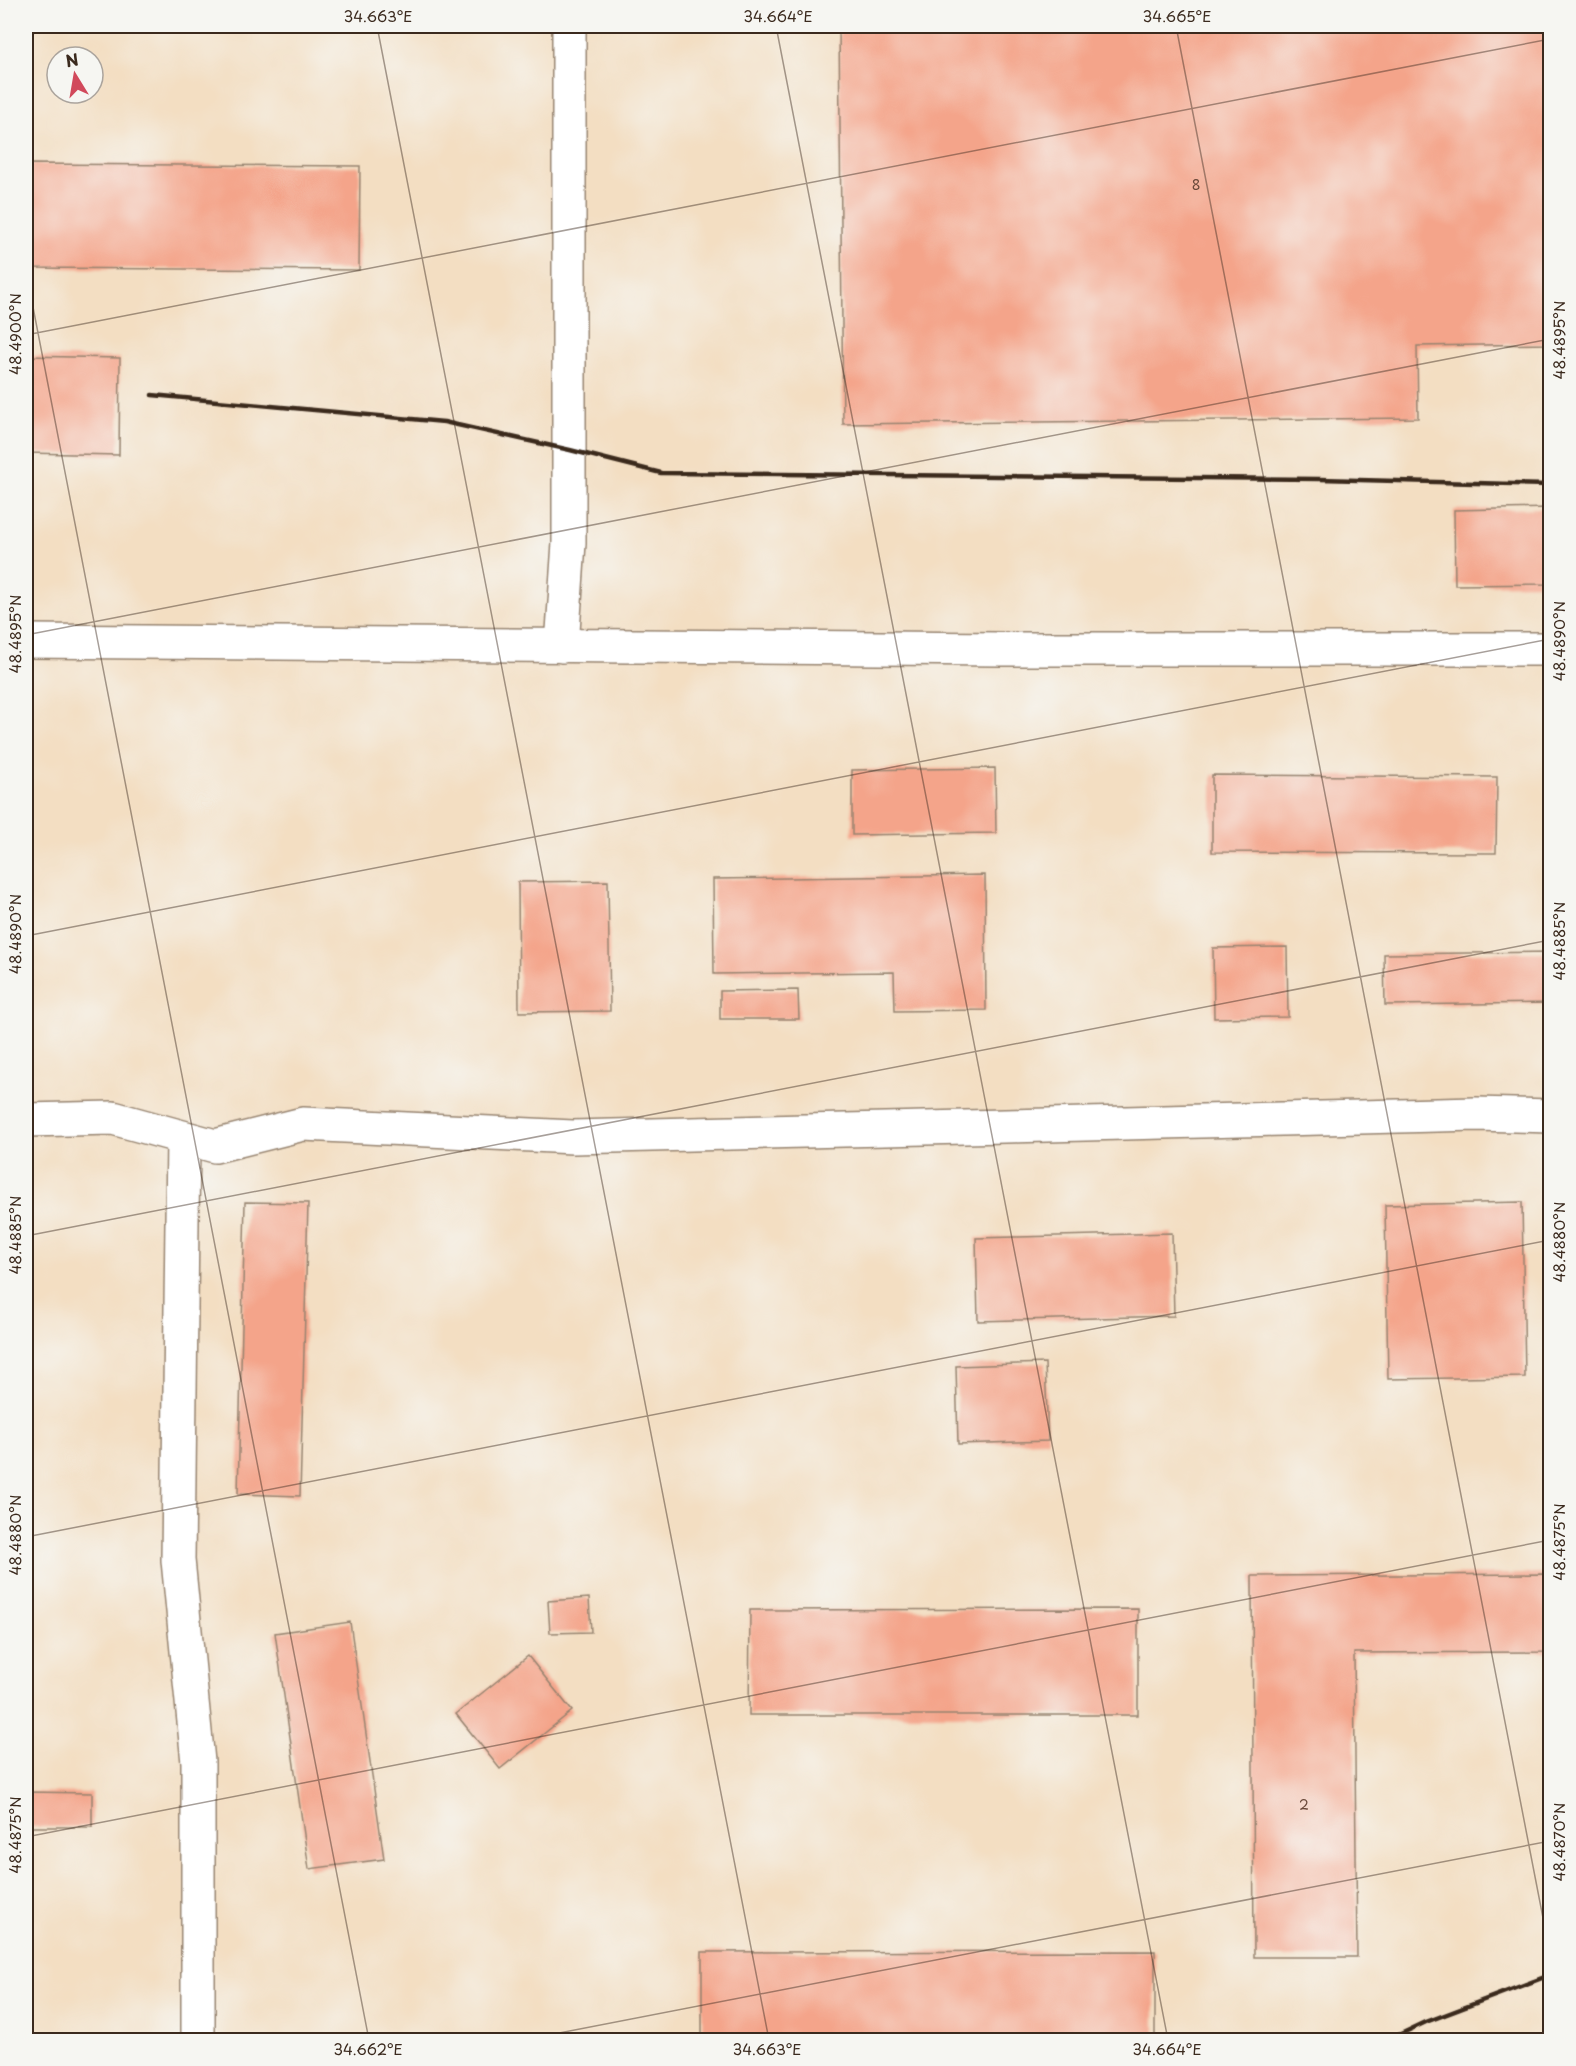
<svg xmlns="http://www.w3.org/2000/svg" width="1576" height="2066" font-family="'Playpen Sans',sans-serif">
<rect width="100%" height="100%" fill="#f6f6f2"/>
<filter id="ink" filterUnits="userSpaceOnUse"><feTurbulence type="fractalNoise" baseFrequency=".0167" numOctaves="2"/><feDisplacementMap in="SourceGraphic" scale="12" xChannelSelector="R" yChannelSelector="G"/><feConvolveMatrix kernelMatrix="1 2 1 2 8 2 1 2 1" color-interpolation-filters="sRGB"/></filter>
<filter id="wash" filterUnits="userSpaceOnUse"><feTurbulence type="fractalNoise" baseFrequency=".008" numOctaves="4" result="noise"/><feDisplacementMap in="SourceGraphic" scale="24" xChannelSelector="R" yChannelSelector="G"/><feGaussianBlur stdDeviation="1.35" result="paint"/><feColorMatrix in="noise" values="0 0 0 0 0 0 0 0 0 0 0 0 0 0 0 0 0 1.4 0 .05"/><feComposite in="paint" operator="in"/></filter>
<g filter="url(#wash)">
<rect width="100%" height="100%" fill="#f3dec2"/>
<g id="blocks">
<path fill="#f4a48a" d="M839 26H1550V344L1417 346 1418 418 843 424Z
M26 164 360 166 359 270 26 268Z
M26 356 120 358 119 455 26 453Z
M1550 508V584L1455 585 1454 510Z
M995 768 996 833 852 835V770Z
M1212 775 1497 777 1496 853 1212 852Z
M985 875 986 1010 895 1011 894 972 714 974 713 879Z
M608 881 610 1011 519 1012 518 882Z
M1287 947 1288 1017 1214 1018 1213 948Z
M1550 952V1003L1385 1005 1384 954Z
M798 990 799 1019H720V991Z
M245 1202 308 1203 300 1496 238 1494Z
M1522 1202 1525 1377 1388 1379 1385 1205Z
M1172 1233 1174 1316 978 1321 976 1238Z
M1045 1363 1048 1441 958 1444 956 1366Z
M1550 1574V1652L1354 1653 1357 1957H1254L1252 1576Z
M589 1598 591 1632 550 1633 548 1601Z
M1138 1609V1715H749L750 1610Z
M350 1622 384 1859 309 1869 275 1633Z
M528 1656 572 1711 500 1769 456 1714Z
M26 1792 92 1793V1827H26Z
M1155 1951V2040H702V1952Z"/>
</g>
</g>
<g filter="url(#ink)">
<use href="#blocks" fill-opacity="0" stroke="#978470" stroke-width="1.5"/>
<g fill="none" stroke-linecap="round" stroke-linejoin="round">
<g stroke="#978470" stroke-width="36">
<path id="minor" d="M26 641 1002 649H1550
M562 646 569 543V26
M26 1120 113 1118 215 1146 303 1124 573 1137 1476 1114 1550 1116
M183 1138 178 1560 198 1762V2040"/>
</g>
<use href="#minor" stroke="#fff" stroke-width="33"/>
<path stroke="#3b2a1e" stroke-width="4.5" d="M152 395 444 422 570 450 661 473 1320 479 1550 485
M1388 2040 1426 2022 1550 1975"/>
</g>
</g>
<path fill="none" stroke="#3b2a1e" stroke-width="1.5" stroke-opacity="0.45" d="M377 26 769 2040M776 26 1168 2040M1176 26 1550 1954M26 35 73 26M26 271 369 2040M26 335 1550 39M26 635 1550 339M26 936 1550 639M26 1236 1550 940M26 1537 1550 1240M26 1837 1550 1540M523 2040 1550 1841"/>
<g text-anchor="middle" stroke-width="6" stroke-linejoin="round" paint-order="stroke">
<g font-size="14" fill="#694839">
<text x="1196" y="190">8</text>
<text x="1304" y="1810">2</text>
</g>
</g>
<rect width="1576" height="2066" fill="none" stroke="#f6f6f2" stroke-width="66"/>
<g transform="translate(75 75) rotate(349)"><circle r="28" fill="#f6f6f2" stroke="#aba49d" stroke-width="1.5"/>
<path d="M0-4.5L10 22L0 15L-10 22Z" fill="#d1495b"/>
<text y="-9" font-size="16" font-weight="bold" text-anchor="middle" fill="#3b2a1e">N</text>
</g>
<rect x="33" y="33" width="1510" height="2000" fill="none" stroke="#3b2a1e" stroke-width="2"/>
<g font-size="15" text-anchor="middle" fill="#3b2a1e">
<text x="378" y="22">34.663°E</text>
<text x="778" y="22">34.664°E</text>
<text x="1177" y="22">34.665°E</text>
<text transform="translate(16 334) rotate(-90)" y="5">48.4900°N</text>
<text transform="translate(1560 340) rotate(-90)" y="5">48.4895°N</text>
<text transform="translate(16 634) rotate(-90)" y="5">48.4895°N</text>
<text transform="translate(1560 641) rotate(-90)" y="5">48.4890°N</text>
<text transform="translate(16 934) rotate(-90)" y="5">48.4890°N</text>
<text transform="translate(1560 941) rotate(-90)" y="5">48.4885°N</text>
<text transform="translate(16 1235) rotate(-90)" y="5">48.4885°N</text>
<text transform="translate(1560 1242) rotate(-90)" y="5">48.4880°N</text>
<text transform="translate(16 1535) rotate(-90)" y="5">48.4880°N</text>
<text transform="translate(1560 1542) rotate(-90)" y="5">48.4875°N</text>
<text transform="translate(16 1835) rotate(-90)" y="5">48.4875°N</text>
<text transform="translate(1560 1842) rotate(-90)" y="5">48.4870°N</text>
<text x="368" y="2055">34.662°E</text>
<text x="767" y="2055">34.663°E</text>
<text x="1167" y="2055">34.664°E</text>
</g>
</svg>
